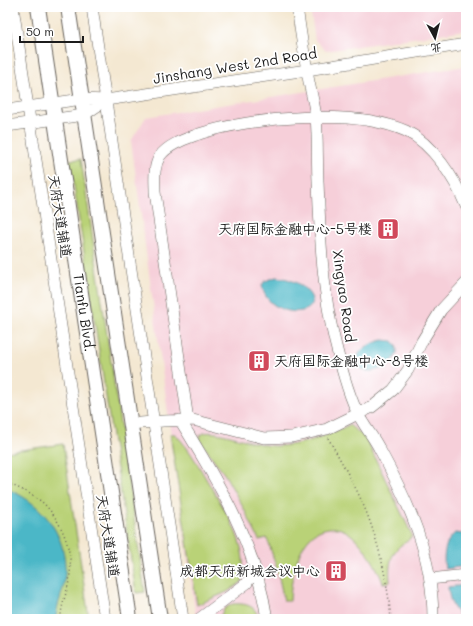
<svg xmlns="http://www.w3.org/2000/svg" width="473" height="626" font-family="Mali,'LXGW WenKai TC',sans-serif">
<rect width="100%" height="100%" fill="#fff"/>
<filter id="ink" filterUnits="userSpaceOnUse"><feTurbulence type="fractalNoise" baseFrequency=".025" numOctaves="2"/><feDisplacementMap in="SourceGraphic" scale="8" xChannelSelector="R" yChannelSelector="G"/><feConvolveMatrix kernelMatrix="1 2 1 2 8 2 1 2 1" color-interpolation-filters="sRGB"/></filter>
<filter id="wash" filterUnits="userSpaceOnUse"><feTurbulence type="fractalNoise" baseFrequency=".012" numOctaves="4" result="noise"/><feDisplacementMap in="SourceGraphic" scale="16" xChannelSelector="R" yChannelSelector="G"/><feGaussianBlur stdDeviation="0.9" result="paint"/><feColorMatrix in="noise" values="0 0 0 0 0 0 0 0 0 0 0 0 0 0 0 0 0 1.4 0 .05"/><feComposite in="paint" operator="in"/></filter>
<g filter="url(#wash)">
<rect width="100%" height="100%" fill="#f4e8d2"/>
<path fill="#f6cfd9" d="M310 7H466V30L326 51 315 40Z
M466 66V619H196L131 141 146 117Z"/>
<path fill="#b9d277" stroke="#6a774a" d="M81 159 145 592 136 593 70 160Z
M349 425 365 437 412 535C410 540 406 542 401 545 389 555 389 568 390 582L383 583C378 569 371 557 362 546 353 535 343 526 329 528 299 531 291 576 290 601H284L277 569 267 538 259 540 244 509 225 475 201 442 199 436C201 435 202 434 204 433 217 429 257 446 275 446 301 446 326 436 349 425Z
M170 434H175C191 450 200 469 211 487 224 509 241 534 243 560 244 567 243 575 242 582L227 592 197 605Z
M63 444 89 619H7V452Z
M232 604C244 603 257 605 258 619H219L224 609Z"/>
<path fill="#4bb7c7" stroke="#346a72" d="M276 277C288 278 299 282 307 291 331 317 267 322 262 285L265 281Z
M383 340 393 341C408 357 378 376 363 370 359 369 358 364 357 360 358 348 372 343 383 340Z
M7 489C46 504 71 541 64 583 62 596 56 606 56 619H7Z
M455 533 463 534 466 537V566L445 569C443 556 444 542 455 533Z
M466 585V619C454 614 449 600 448 587Z"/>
</g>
<g filter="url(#ink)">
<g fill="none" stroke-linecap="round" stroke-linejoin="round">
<g stroke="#68635c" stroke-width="12">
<path id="minor" d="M13 7 105 619
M92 7 183 619
M297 7C300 28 303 49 307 70 309 86 314 101 316 117 318 138 317 160 318 181 320 234 322 290 335 342 341 366 347 390 357 412 363 425 373 436 379 448 409 503 433 555 433 619
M7 110 82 99 106 100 307 70 466 44
M7 126 84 115 106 100
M180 420C219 483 256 545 267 619
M188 420 155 192C155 180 153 167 160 156 169 144 186 139 199 134 251 117 356 108 406 131 433 144 455 179 466 206
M130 424 163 421 193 420 264 438 292 437 327 429 372 407 393 390 408 370 422 341 441 310 466 283
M430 579 466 575
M199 619 247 583 255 568"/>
</g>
<g stroke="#68635c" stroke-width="16">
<g id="major">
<path id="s1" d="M38 7 130 619"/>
<path d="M68 7 160 619"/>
</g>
</g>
<path stroke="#68635c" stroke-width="1.5" stroke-dasharray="1 3" stroke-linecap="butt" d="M328 438C338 455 347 472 356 489 376 529 387 575 391 619
M7 484C19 487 33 495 42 502 61 519 73 550 70 574 69 589 60 606 61 619"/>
<use href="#minor" stroke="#fff" stroke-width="11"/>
<use href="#major" stroke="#fff" stroke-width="14"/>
</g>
</g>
<defs>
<g id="building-square" transform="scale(1.15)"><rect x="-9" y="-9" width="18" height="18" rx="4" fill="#d1495b" stroke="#fff"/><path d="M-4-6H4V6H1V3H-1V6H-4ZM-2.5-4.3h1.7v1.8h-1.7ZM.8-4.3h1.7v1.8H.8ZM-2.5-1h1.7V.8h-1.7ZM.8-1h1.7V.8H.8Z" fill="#fff"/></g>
</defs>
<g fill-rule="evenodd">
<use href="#building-square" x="388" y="229"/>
<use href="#building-square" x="259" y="361"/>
<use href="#building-square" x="336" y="571"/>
</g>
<g text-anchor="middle" stroke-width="3.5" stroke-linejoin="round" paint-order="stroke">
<g font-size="14" fill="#1c1c1c" stroke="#fff">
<text transform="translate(235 66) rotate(-9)" y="5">Jinshang West 2nd Road</text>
<text transform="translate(60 216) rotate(81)" y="5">天府大道辅道</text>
<text transform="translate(344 296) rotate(82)" y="5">Xingyao Road</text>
<text dy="5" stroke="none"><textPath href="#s1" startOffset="309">Tianfu Blvd.</textPath></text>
<text transform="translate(108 536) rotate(81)" y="5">天府大道辅道</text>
</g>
<g font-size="14" fill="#1c1c1c" stroke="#fff" text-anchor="end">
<text x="372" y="234">天府国际金融中心-5号楼</text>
<text x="274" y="366" text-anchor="start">天府国际金融中心-8号楼</text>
<text x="320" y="576">成都天府新城会议中心</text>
</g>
</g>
<rect width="473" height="626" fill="none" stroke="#fff" stroke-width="24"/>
<g transform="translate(435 38) rotate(173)" stroke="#ffffff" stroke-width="3" paint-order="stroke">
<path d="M0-3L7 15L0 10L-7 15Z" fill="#1c1c1c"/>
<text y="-6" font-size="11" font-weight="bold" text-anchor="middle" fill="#1c1c1c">北</text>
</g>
<path d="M20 36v6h63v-6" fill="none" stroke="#1c1c1c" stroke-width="2"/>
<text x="26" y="36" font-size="12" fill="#1c1c1c" stroke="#ffffff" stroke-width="3" paint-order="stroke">50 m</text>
</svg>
